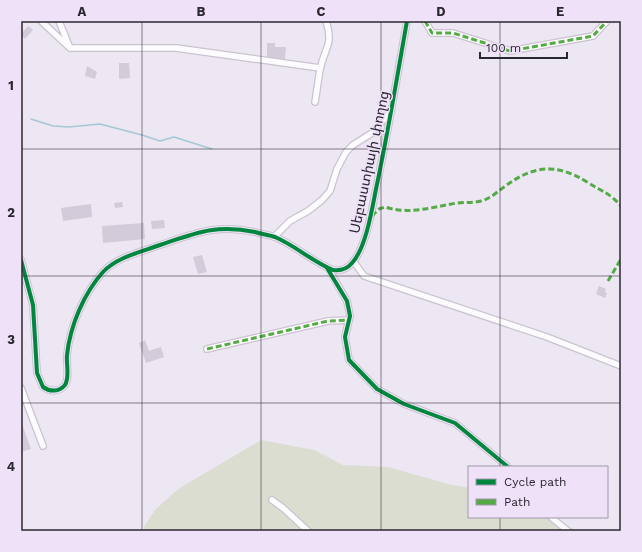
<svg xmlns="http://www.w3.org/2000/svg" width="642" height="552" font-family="'Work Sans','Noto Sans Armenian',sans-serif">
<rect width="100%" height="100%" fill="#ede6f3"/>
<path fill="#dbddd0" d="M261 440 314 450 343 465 388 467 448 484 469 488V517H545L579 531H145L144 527 155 510 178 489Z"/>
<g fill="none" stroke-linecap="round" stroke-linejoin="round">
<path stroke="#a6c7d6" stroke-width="1.5" d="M21 118H22
M31 119 53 126 69 127 100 124 142 135 160 141 174 137 212 149"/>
</g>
<path fill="#d2cbd9" d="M28 26 33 30 25 39 21 34Z
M267 43H275V47H286L285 59 267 58Z
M119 63H129L130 78 119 79Z
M87 66 97 72 95 79 85 76Z
M122 202 123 207 115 208 114 203Z
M91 204 92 217 63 221 61 208Z
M164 220 165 228 152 229 151 221Z
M144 223 145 239 103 243 102 226Z
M202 255 207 272 198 274 193 257Z
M599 286 606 289 605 292 607 293 605 298 596 294Z
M145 340 149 351 161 347 164 357 146 363 139 343Z
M21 421 31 449 21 452Z"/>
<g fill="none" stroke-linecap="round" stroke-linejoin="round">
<g stroke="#cac4ce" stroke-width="8">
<path id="minor" d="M41 21 70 48 59 21
M425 21 432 33H453L510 51 593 36 607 21
M70 48H176L320 68
M315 102C317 91 318 80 320 70 324 48 334 46 326 21
M274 237 290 221 308 211 322 200 330 191 337 169 346 152 353 145 372 133 391 111
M21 260 33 305 37 373 43 387C50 392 59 392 65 385 70 377 66 364 67 355 70 326 84 293 103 272 117 257 141 252 160 245 196 233 216 224 255 232 261 234 269 235 275 237 296 246 313 262 333 270 341 271 347 269 352 263 366 248 372 209 376 189 388 133 397 77 407 21
M354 262 364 276 547 337 621 366
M328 268 347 301 350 316 345 337 349 360 377 389 404 404 455 423 508 467
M207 349 328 321 349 320
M21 388 43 446
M272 500 283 508 308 531
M551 517 568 531"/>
</g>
<use href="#minor" stroke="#fcfbfd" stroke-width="5.5"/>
<path stroke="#54aa45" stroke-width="3" stroke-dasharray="6 3" stroke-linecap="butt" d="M425 21 432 33H453L510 51 593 36 607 21
M372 216 379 209 385 207C410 215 432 207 457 203 465 202 473 203 481 201 490 199 497 192 504 187 533 165 557 163 587 182 601 191 610 193 621 206
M608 281 621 259
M207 349 328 321 349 320"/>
<g stroke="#eee1f8" stroke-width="6">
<path id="cycleway" d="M21 260 33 305 37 373 43 387C50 392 59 392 65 385 70 377 66 364 67 355 70 326 84 293 103 272 117 257 141 252 160 245 196 233 216 224 255 232 261 234 269 235 275 237 296 246 313 262 333 270 341 271 347 269 352 263 366 248 372 209 376 189 388 133 397 77 407 21
M327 268 347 301 350 316 345 337 349 360 377 389 404 404 455 423 508 467"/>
</g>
<use href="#cycleway" stroke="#00873e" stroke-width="4"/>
</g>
<path fill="none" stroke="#2b272f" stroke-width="1" stroke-opacity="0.55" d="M142 21V531M261 21V531M381 21V531M500 21V467M21 149H621M21 276H621M21 403H621M500 517V531"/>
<g text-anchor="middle" stroke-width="3" stroke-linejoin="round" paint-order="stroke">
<g font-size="14" fill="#2b272f" stroke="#eee1f8">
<text transform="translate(369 162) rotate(-78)" y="5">Սեբաստիայի փողոց</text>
</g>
</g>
<rect width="642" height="552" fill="none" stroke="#eee1f8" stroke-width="44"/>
<rect x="468" y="466" width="140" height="52" fill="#eee1f8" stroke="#a097a8"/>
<rect x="476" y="479" width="20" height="6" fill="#00873e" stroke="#a097a8"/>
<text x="504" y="486" font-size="12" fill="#2b272f">Cycle path</text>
<rect x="476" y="499" width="20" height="6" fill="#54aa45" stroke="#a097a8"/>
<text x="504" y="506" font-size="12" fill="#2b272f">Path</text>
<path d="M480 52v6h87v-6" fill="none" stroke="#2b272f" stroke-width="2"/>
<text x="486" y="52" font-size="12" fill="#2b272f" stroke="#eee1f8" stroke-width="3" paint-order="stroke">100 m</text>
<rect x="22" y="22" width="598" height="508" fill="none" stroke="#2b272f" stroke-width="1.5"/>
<g font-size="13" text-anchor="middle" font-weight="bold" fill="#2b272f">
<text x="82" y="16">A</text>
<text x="201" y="16">B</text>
<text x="321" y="16">C</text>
<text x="441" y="16">D</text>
<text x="560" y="16">E</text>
<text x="11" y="90">1</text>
<text x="11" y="217">2</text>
<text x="11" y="344">3</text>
<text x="11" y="471">4</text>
</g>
</svg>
